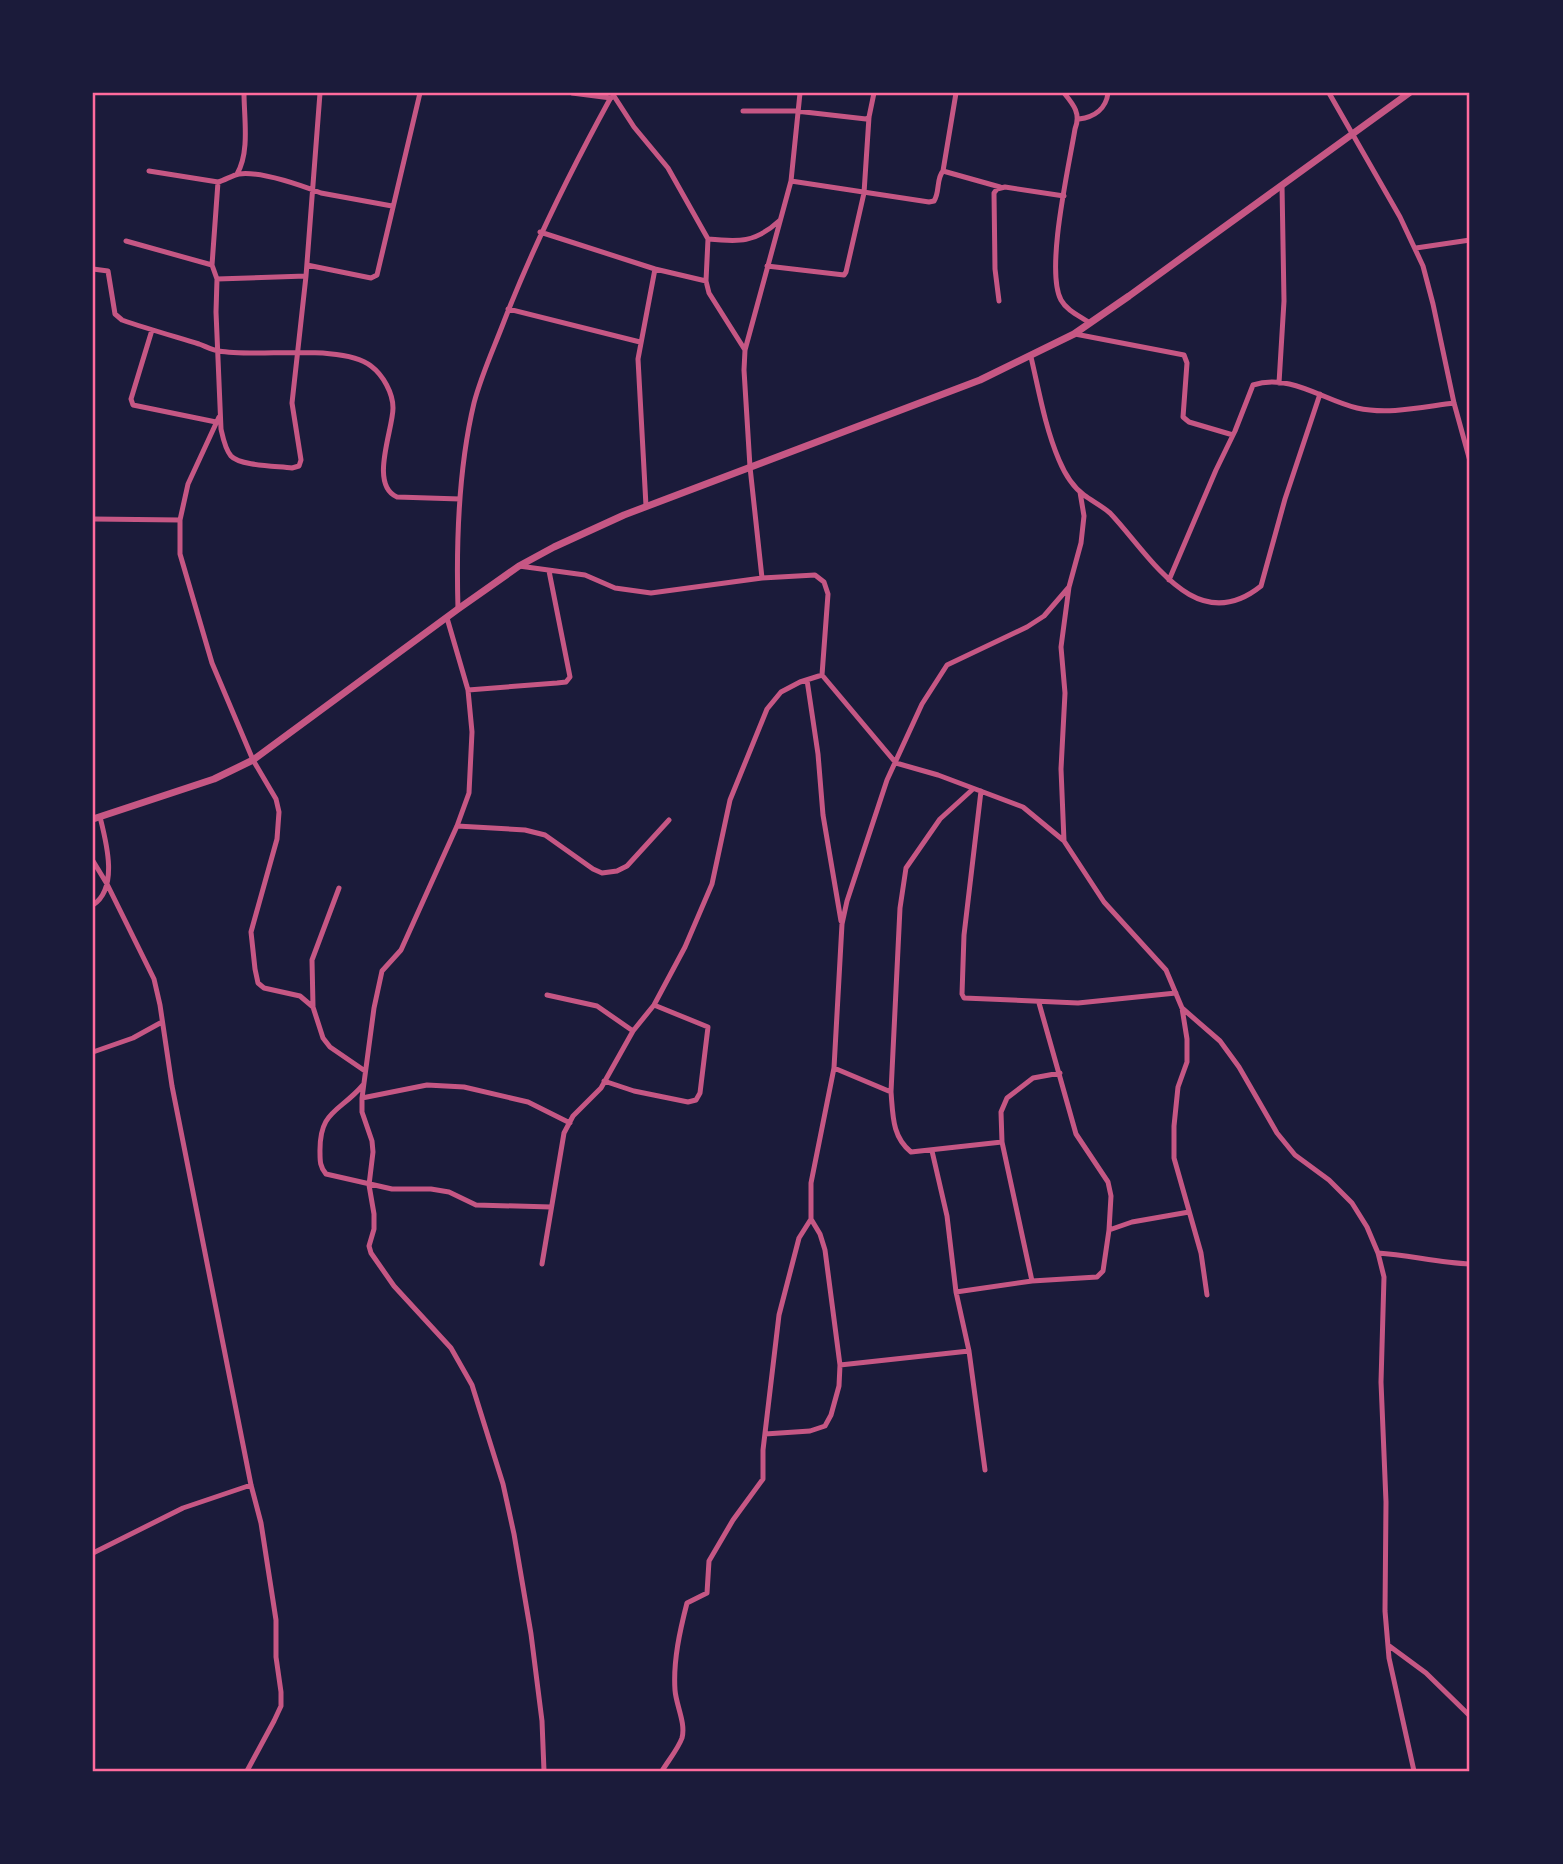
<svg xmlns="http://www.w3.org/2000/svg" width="1563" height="1864" font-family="'DM Sans',sans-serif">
<rect width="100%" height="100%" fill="#1b1b3a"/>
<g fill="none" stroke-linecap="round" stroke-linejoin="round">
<path stroke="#c65784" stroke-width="5" d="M320 93 306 276 292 403 301 460 299 466 292 468C278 466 240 466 231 456 225 449 223 438 221 429L216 312 217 279 212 265 218 182C225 180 233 175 239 174 262 171 300 185 321 193L392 206
M572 93 611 98
M612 93 634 127 668 168 708 239 706 281 709 293 745 350
M1064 93C1074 105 1081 114 1075 129 1069 166 1045 270 1061 300 1067 311 1080 316 1090 323
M1329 93 1400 217 1423 266 1433 304 1454 403 1470 461
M743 111H796L866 119 869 117
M1079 119C1094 117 1106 109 1108 93
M149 171 218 182
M943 171 956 93
M237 174C250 152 244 118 244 93
M791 181 929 202 934 201C940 192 936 179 943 171L1000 187
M540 232 655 269 706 281
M708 239C739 242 755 243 779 221
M126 241 212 265
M1416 248 1470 240
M307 265 371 278 377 275 420 93
M767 266 844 275 846 272 864 193 869 117 874 93
M93 269 108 271 115 314 122 320C148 329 173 336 199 344 205 346 212 350 219 351 256 358 342 343 371 366 383 375 393 393 393 408 393 430 369 485 397 497L460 499
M217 279 306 276
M999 301 995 269 994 193 997 189 1005 187 1064 196
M508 309 640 342
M152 330 131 399 133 405 216 422
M1075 334 1184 355 1187 363 1183 417 1189 422 1233 435
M1031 357C1039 391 1045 427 1059 460 1064 472 1073 487 1084 495 1092 501 1102 506 1110 513 1150 555 1195 639 1261 586L1285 499 1320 394
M1279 383 1284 301 1282 185
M219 417 188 484 180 520V554L212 663 253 760 276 799 279 812 277 839 251 932 255 969 258 983 264 988 300 996 313 1007 323 1038 330 1047 365 1071
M1080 492 1084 516 1081 543 1069 587 1061 647 1065 693 1061 769 1064 841 1104 902 1166 970 1182 1008 1187 1039V1062L1178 1087 1174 1126V1158L1201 1253 1207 1295
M646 506 638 359 655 269
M93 519 180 520
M519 566 585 575 615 588 651 593 762 578
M1169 580 1216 470 1235 431 1253 385C1290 373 1323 400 1357 408 1388 415 1422 407 1454 403
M458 609C456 541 458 470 474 403 481 376 493 350 503 324 533 246 570 172 610 99
M447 618 468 690 472 732 469 793 457 826 401 950 382 971 374 1008 362 1098V1112L372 1141 373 1152 369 1185 374 1214V1229L369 1246 371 1253 394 1286 451 1348 472 1385 503 1484 514 1534 531 1634 542 1721 544 1771
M822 675 896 763 938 775 1023 807 1063 840
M807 680 818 754 823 815 841 921
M468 690 557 683 566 682 570 677 549 571
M973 789 940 819 906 868 900 908 891 1092C893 1115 892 1137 911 1152L1002 1142
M981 791 964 935 962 994 964 998 1078 1003 1176 993
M457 826 525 830 545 835 593 869 602 873 617 871 627 866 669 820
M93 861 107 884 154 979 160 1005 172 1086 251 1485 261 1523 276 1620V1657L281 1692V1706L274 1721 247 1771
M93 905C119 888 106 841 100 817
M547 995 597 1006 633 1031
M1039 1003 1076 1134 1108 1182 1111 1196 1109 1230
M313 1006 312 960 339 888
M1182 1008 1220 1041 1239 1067 1277 1133 1295 1155 1329 1180 1352 1203 1367 1227 1378 1253 1384 1277 1381 1382 1386 1502 1385 1611 1389 1658 1414 1771
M93 1052 133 1038 162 1022
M834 1068 891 1092
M604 1081 634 1091 688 1102 696 1100 700 1093 708 1027 654 1005
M363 1085C339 1113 319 1110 320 1153 320 1161 320 1167 326 1174L392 1189H431L449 1192 476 1205 551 1207
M362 1098 427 1085 464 1087 528 1102 570 1123
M932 1151 947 1216 956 1292 969 1351 985 1470
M1378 1253C1409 1255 1439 1263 1470 1264
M542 1264 564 1133 573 1116 601 1088 633 1031 654 1005 685 947 712 884 730 800 767 709 781 692 800 682 822 675 828 594 824 582 815 575 762 578 750 467 744 370 745 350 791 181 800 93
M1032 1281 1002 1142 1001 1112 1007 1098 1033 1078 1060 1073
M956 1292 1032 1281 1097 1277 1103 1271 1109 1230 1132 1222 1189 1212
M840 1365 969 1351
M765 1434 810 1431 825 1426 831 1415 839 1386 840 1365 825 1250 820 1234 811 1219
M93 1553 183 1508 251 1485
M1388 1645 1426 1673 1470 1716
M662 1771C668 1761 678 1749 682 1738 686 1723 676 1705 675 1690 673 1661 680 1630 687 1603L707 1593 709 1561 733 1520 763 1479V1450L779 1315 799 1238 811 1219V1183L834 1068 842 924 847 901 887 780 922 704 947 665 1027 627 1044 616 1069 587"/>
<path stroke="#c65784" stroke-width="7" d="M93 819 214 779 253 760 458 609 519 566 554 547 624 515 980 380 1074 334 1129 296 1409 93"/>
</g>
<rect width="1563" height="1864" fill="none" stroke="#1b1b3a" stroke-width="189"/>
<rect x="94" y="94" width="1374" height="1676" fill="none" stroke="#ff6b9d" stroke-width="2.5"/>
</svg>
